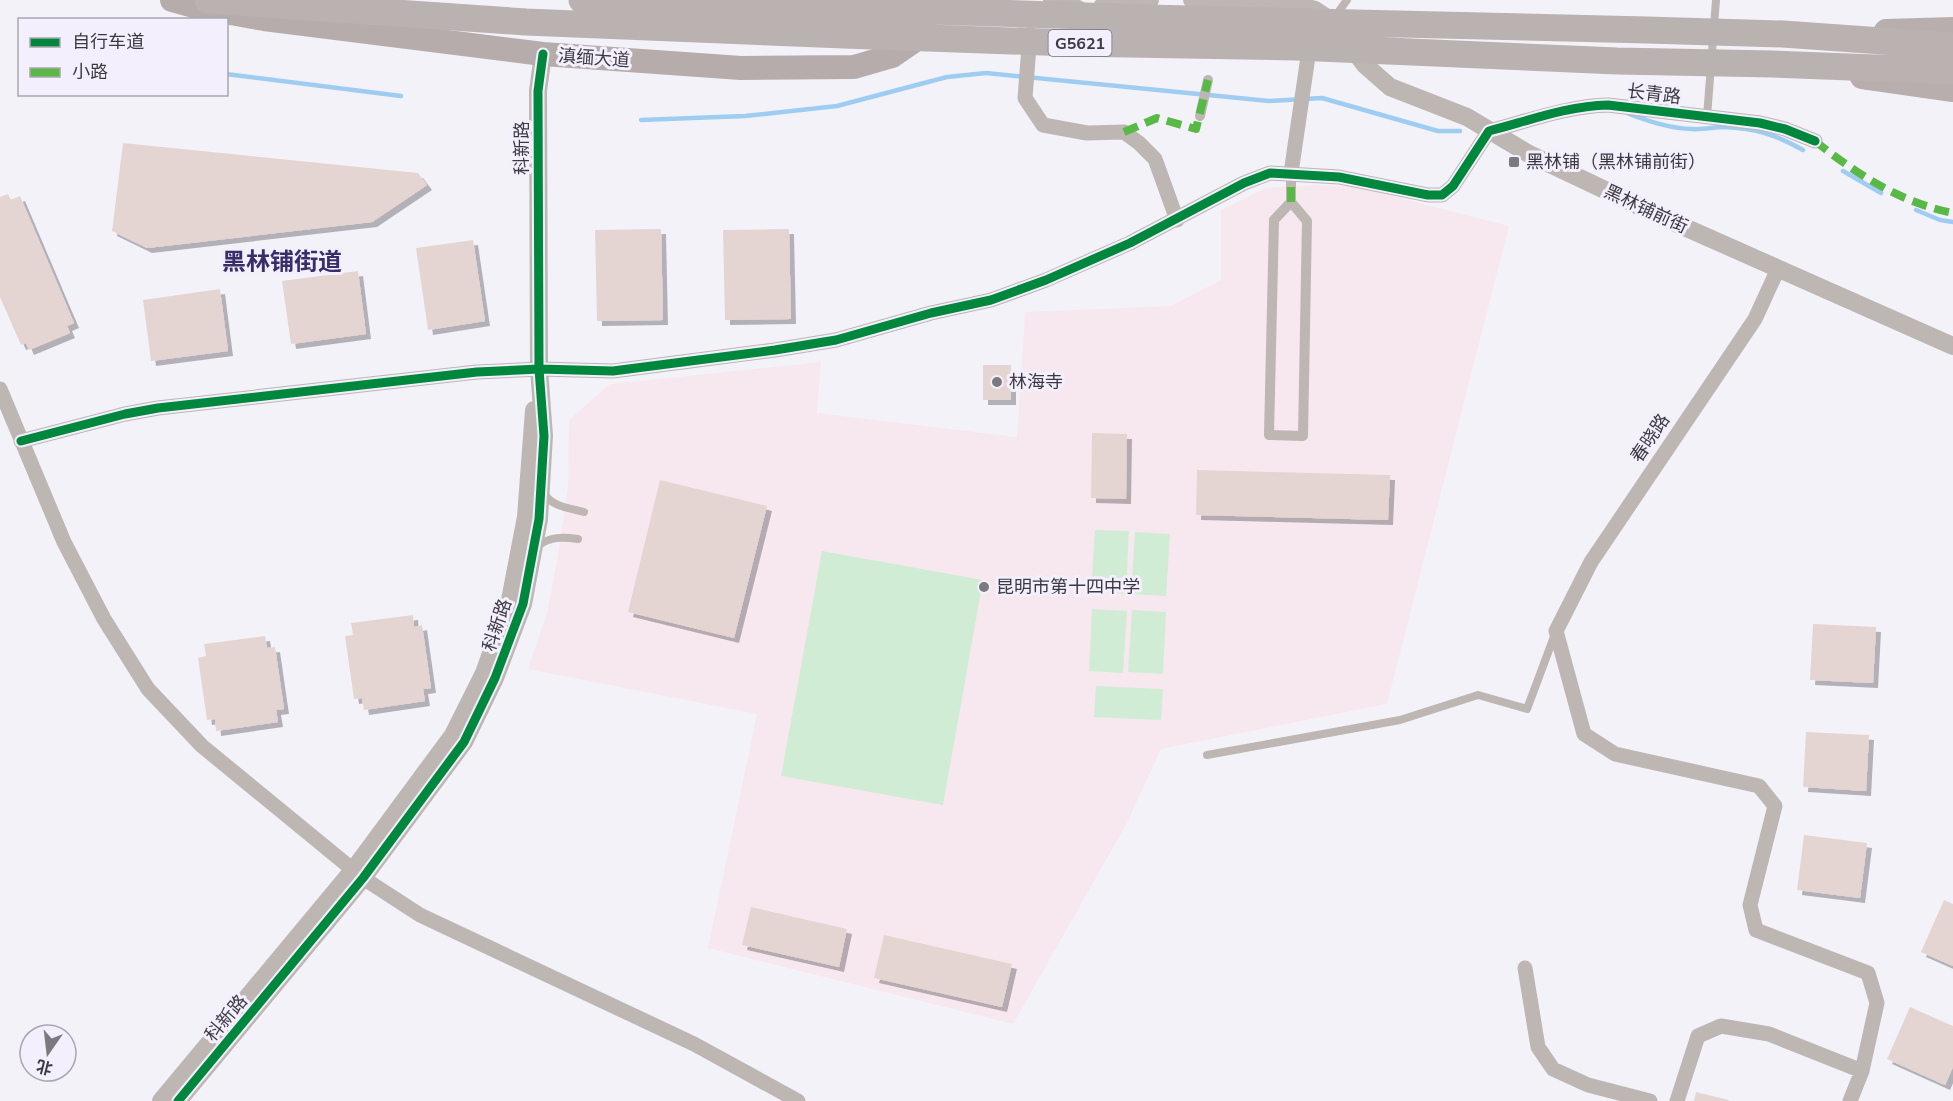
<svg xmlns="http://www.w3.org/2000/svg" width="1953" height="1101" font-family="'Nunito Sans','Noto Sans SC',sans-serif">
<defs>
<filter id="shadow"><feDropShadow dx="5" dy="5" stdDeviation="0" flood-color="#0004"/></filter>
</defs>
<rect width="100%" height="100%" fill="#f4f2f9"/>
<path fill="#f7e8ef" d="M1312 185 1353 186 1509 226 1387 704 1161 749 1127 823 1013 1024 708 948 757 714 528 669 547 613 557 561 568 488 569 420 610 384 821 362 817 413 1017 437 1025 312 1171 306 1221 280V210L1265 188Z"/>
<path fill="#d0ecd5" d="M1095 530 1129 531 1126 594 1091 591Z
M1135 532 1170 534 1166 596 1131 594Z
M822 551 983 580 943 805 781 776Z
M1092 609 1127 611 1123 673 1089 671Z
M1132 610 1166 612 1163 674 1128 672Z
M1096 686 1163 689 1161 720 1094 717Z"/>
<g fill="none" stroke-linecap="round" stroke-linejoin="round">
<path stroke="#9fcdf1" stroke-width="4.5" d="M226 74 401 96
M1629 114C1649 121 1671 129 1692 129 1703 130 1714 127 1724 127 1756 128 1776 135 1803 150
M641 120 745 116 837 106 947 77 986 73 1269 101 1322 98 1438 131H1460
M1843 171 1881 193
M1916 210 1940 220 1953 222"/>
</g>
<path fill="#e5d5d2" filter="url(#shadow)" d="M123 143 418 173 427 185 372 222 147 248 112 231Z
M8 194 11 200 20 196 74 323 67 326 70 333 29 350 26 343 21 345 0 297V197Z
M661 229 663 320 597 321 595 230Z
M789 229 791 319 725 320 723 230Z
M473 240 485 321 428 330 416 248Z
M358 271 366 334 291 344 282 281Z
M220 289 228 351 151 361 143 300Z
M983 365H1011V400H983Z
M1092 433 1127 434 1126 499 1091 498Z
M1197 470 1390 475 1388 520 1196 515Z
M660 480 767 506 734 638 628 612Z
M413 615 414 627 422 625 431 688 423 689 425 701 364 710 362 698 354 699 345 636 353 635 351 623Z
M1813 624 1876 627 1873 683 1810 680Z
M265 636 267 648 275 647 284 709 276 710 278 722 216 731 215 719 207 720 198 658 206 656 204 644Z
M1806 732 1869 735 1866 791 1803 787Z
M1804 835 1867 843 1860 898 1797 890Z
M1944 900 1953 904V966L1921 952Z
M751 907 847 929 839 967 742 945Z
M884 935 1012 964 1002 1007 874 978Z
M1910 1007 1953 1026V1067L1945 1085 1887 1059Z
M1696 1092 1729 1100V1101H1694Z"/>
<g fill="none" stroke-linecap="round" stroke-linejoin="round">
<path stroke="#beb6b3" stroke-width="8" d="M1334 18 1347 0
M1707 117 1716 0
M544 493C552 507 569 508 584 512
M537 547C549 536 563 537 578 539
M1207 755 1400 720 1478 695 1527 709 1555 634"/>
<path stroke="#beb6b3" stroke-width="10" d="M1200 116 1208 80
M1291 202 1307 221 1303 436 1269 435 1274 220Z
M1291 202V173"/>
<path stroke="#beb6b3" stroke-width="15" d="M1030 34 1025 98 1043 125 1087 133 1124 132 1139 143 1155 159 1177 220
M1291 173 1310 43
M1778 269 1755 319 1591 562 1556 631 1584 734 1615 754 1759 786 1775 806 1750 905 1756 930 1868 973 1877 1003 1862 1071 1850 1101
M0 389 64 542 104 619 148 689 202 746 363 878 420 915 694 1044 798 1101
M21 441 125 414 158 408 477 372 539 369 613 371 775 350 836 340 931 313 991 300 1046 280 1130 243 1244 183 1270 173 1339 177 1428 195H1442L1453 186 1489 131C1528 121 1567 106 1608 105L1760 123 1785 129 1815 141
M1525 968 1538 1047 1553 1069 1588 1085 1650 1101
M1677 1101 1698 1036 1721 1026 1769 1034 1862 1071"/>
<path stroke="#beb6b3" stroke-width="18" d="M1052 0 1078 9
M1192 0 1287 2 1315 10 1330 20
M1102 7 1150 0
M1349 44 1365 65 1390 87 1467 117 1529 154 1664 218 1953 346
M161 1101 354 869 453 735 484 673 510 600 526 517 534 410
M178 1101 363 878 464 742 495 678 523 604 539 519 544 436 539 369 538 91 543 54"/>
<path stroke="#b6acab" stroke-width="24" d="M172 0 197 7 264 19 543 54 741 68 854 67 892 56 927 32"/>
<path stroke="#b8aeae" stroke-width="24" d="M1886 31 1953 29
M1862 77 1953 90"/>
<path stroke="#bab1b1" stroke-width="27" d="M208 0 526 22 844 35 1070 43 1296 47 1617 61 1773 64 1953 71
M582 0 1148 18 1647 30 1783 34 1953 46"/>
<path stroke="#58b947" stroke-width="8" stroke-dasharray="15 8" stroke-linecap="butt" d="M1124 132 1157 118 1196 129 1208 80
M1815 141C1855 173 1901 203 1953 213
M1291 202V173"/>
<g stroke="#f3effc" stroke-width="13">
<path id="cycleway" d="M21 441 125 414 158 408 477 372 539 369 613 371 775 350 836 340 931 313 991 300 1046 280 1130 243 1244 183 1270 173 1339 177 1428 195H1442L1453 186 1489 131C1528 121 1567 106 1608 105L1760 123 1785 129 1815 141
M178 1101 363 878 464 742 495 678 523 604 539 519 544 436 539 369 538 91 543 54"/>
</g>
<use href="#cycleway" stroke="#00873e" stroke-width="9"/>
</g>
<g fill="#7c7a81" stroke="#f3effc" stroke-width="2">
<rect x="1508" y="156" width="12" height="12" rx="3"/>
<circle cx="997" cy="382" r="6"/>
<circle cx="984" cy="587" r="6"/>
</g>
<g text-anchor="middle" stroke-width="6" stroke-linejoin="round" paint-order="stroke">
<rect fill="#f3effc" stroke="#737079" stroke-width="1.5" x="1048.5" y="30" width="63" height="26" rx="4.5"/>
<g font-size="16" font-weight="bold" fill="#3c3941">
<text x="1080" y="49">G5621</text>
</g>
<g font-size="18" fill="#3c3941" stroke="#f3effc">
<text transform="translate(594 58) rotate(4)" y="6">滇缅大道</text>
<text transform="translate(1654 94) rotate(7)" y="6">长青路</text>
<text transform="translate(522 148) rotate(-90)" y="6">科新路</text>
<text transform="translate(1646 209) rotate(25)" y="6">黑林铺前街</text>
<text transform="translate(1650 438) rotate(-56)" y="6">春晓路</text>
<text transform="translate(497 625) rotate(-71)" y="6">科新路</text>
<text transform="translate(226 1018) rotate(-50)" y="6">科新路</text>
</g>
<g font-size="18" fill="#3c3941" stroke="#f3effc" text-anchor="start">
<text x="1526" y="168">黑林铺（黑林铺前街）</text>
<text x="1009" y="388">林海寺</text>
<text x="996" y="593">昆明市第十四中学</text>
</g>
<g font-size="24" font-weight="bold" fill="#382e6a" stroke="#f3effc">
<text x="282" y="270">黑林铺街道</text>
</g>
</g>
<rect x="18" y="18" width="210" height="78" fill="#f3effc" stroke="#aaa6b1" stroke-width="1.5"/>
<rect x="30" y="38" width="30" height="9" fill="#00873e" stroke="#aaa6b1" stroke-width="1.5"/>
<text x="72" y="48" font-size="18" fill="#3c3941">自行车道</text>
<rect x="30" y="68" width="30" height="9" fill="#58b947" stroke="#aaa6b1" stroke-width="1.5"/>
<text x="72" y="78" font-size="18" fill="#3c3941">小路</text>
<g transform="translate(48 1053) rotate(194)"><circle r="28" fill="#f3effc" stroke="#aaa6b1" stroke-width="1.5"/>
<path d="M0-4.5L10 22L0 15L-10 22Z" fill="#7c7a81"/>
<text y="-9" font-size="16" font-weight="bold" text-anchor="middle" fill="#3c3941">北</text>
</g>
</svg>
